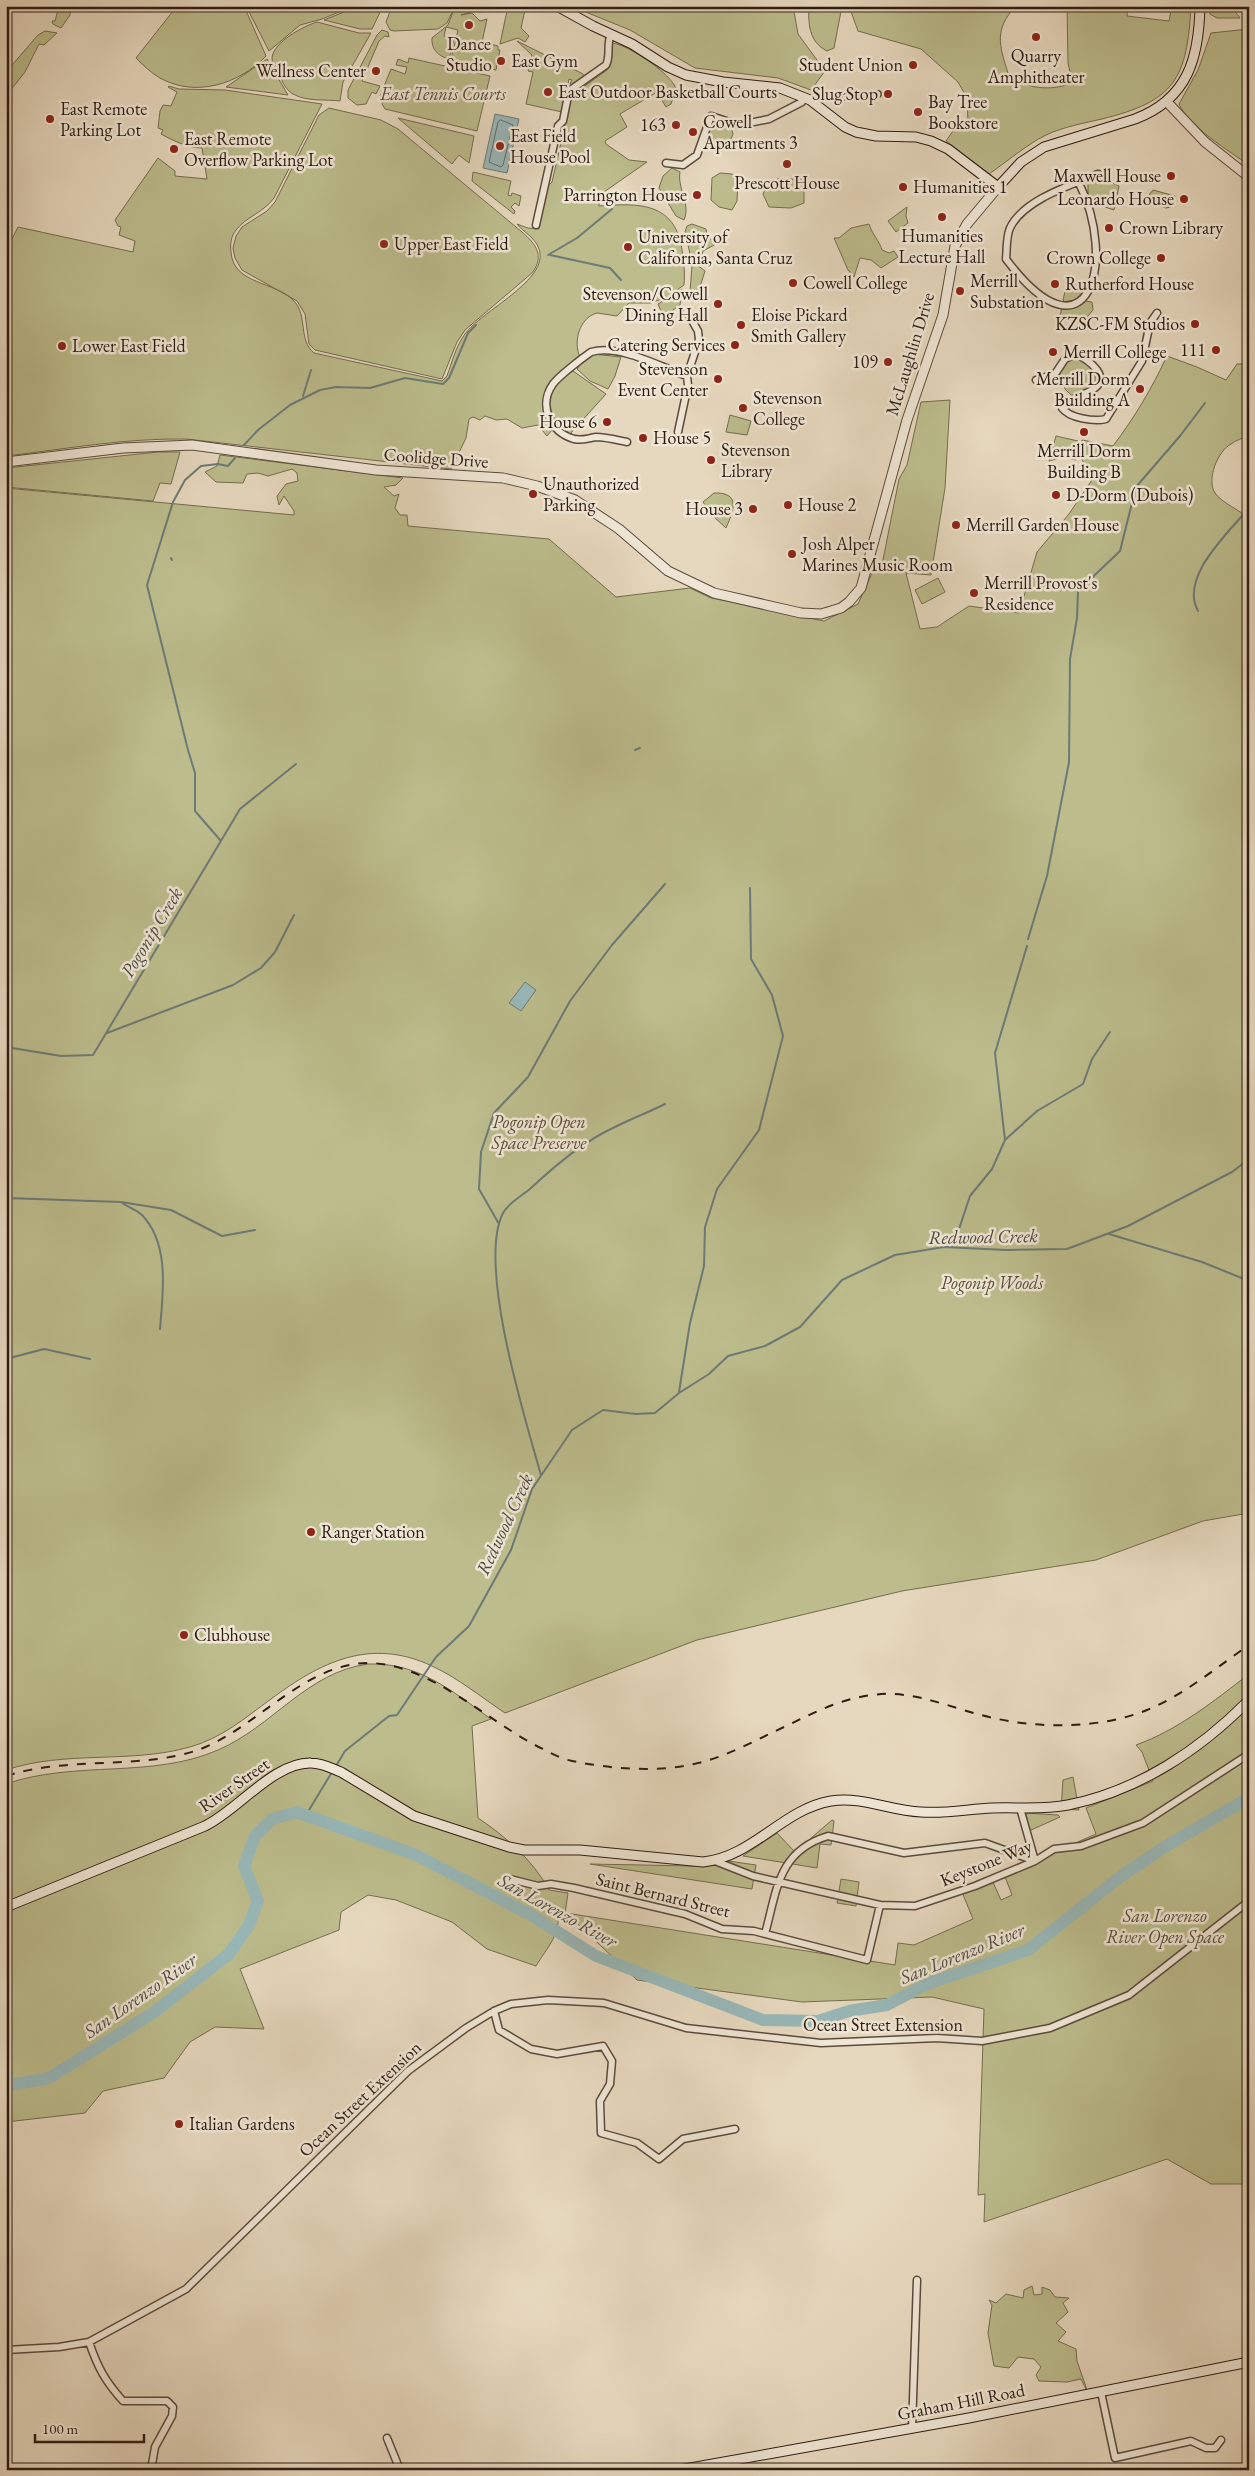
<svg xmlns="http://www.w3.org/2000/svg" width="1255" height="2476" font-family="'EB Garamond',serif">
<rect width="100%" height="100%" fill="#e6d8be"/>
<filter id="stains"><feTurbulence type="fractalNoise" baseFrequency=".004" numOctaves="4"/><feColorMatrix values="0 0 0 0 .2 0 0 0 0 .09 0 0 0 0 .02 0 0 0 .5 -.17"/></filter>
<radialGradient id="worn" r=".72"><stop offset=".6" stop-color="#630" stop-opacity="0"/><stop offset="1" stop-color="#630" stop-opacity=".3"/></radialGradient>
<path fill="#bcbc8c" stroke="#746c4f" d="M59 6H71L70 15 61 28 53 24 52 21H55Z
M177 6H244L266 56C239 84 196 98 160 78 151 73 143 65 136 58Z
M246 6H354L322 19 300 25 269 51Z
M359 6H383L372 29H360L324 20Z
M392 6H455L447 23 438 29 394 31 390 30 386 22Z
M459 6H471L484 11 480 12 477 10 461 15 472 13 480 21 487 19 482 42 498 46V50H500L496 70 470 64 459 66 451 59 458 30 446 27 444 36 454 40 449 59C438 56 431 49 432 38L448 25 453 12Z
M508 6H526L521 28 529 36 525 42 518 38 500 44Z
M571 6H793L798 34 825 71 811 90 778 78 695 68 630 30Z
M809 6H842L834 48 827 51C809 42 808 24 809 6Z
M849 6H1016C994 29 999 45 1008 73 1023 88 1047 91 1066 85L1071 77 1068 63 1067 6H1128L1127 16 1169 21 1172 6H1191C1187 79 1175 101 1102 119 1084 123 1063 127 1046 135 1026 145 1008 161 989 174L946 141 955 128 968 123 967 98 958 82 921 49 858 31Z
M1208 6H1231L1240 18H1217L1210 14Z
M317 22 359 33H371L343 82 340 101C325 99 307 102 293 94 286 90 283 83 280 76 277 70 272 64 272 58 273 42 304 26 317 22Z
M1249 29V165C1229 151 1188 126 1179 104L1198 70 1211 33Z
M382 30 388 32 389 37 385 36 379 41 362 81 380 86 376 94 372 92 366 104 357 105 348 98V90L377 35Z
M45 31 57 33 44 45 39 44 25 72 6 96V72L38 35Z
M517 41 583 74 585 78 574 85 570 84 572 80 569 79 562 112 526 104 533 72 528 71 532 55Z
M612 43C627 44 672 74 676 89L671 104 666 107 657 92 620 114 627 127 605 141 606 144 629 160 647 162 604 192 599 198V206C639 203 675 202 682 250 684 262 685 273 684 285L667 297 651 303H629L617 316 597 313C579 318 573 342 580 357L551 383 547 419 552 430 547 436 538 425 522 428 507 419 496 420 485 416 480 420 473 417 469 419 466 438 451 469 186 439C125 438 66 449 6 456V251L18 227 133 252 135 241 119 235 121 227 118 226 115 220 158 158 175 171V176L207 179 202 148C188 148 174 141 161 134L163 130 158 128 160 111 163 105 171 106 177 92 168 87 169 86 179 89 225 90 322 104 274 198C264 212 246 217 236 230 231 236 230 244 231 252 233 285 276 281 294 301 308 316 298 340 314 353L442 381 447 376C452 362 456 346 465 334 481 311 550 280 539 249 535 237 523 232 517 224L528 228 539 229 547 187 552 182 572 95 607 70 611 62Z
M409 58 490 76 477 131 385 109 382 104 383 97 380 96 391 69 405 74 407 67 396 65 398 59 408 63Z
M267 59 288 95 226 87Z
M329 108 381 120 398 129 522 232C536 244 545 256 532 273L465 330 457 342 442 379 315 350 309 344 305 314 297 301 242 270 235 258 233 248 236 236 242 227 267 211 275 202 319 115Z
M398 118 474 136 469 163 459 155 452 164Z
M716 122 731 126 733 134 728 146 710 148 705 144 710 127Z
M672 168 680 172C677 188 691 204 684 220L676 216 659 188 663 176Z
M473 172 511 181 508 195 511 196 512 193 521 196 519 206 515 203 511 207 515 211 514 214 472 181Z
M720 173 732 174 738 179 737 201 732 210 719 207 711 200 712 178Z
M1098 176 1119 186 1114 210 1105 207 1104 199 1097 201 1088 195V181Z
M778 179H804V203L791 208 769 207 763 194 769 182Z
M1153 190 1175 196 1171 207 1166 208 1153 204 1149 195Z
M907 207 906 216 908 223 896 232 888 221Z
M692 224 706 229 707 236 716 244 703 251 700 263 690 254 685 232 687 226Z
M869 224C873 236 879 240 882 250L889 253 894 251 898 257 881 268 871 260 860 258 854 277 848 270 834 238H839L851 228Z
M696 264 705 271 699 290 690 291 692 266Z
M1068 279 1087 283 1080 298 1066 303 1063 300Z
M682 289 680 305 669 313 661 311 658 304Z
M1086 301 1092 302 1093 310 1082 323 1062 319 1060 315 1062 308 1079 305Z
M593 354 621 357 615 376 608 389 590 381 577 369 585 358Z
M1167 356 1197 367 1226 380 1237 364H1249V436C1243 438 1236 440 1231 444 1218 451 1206 479 1215 493 1223 504 1239 509 1249 519V1513L1203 1521 1096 1560 902 1591 697 1640 505 1713C481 1697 458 1678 432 1666 370 1637 321 1662 271 1699 245 1718 222 1738 190 1747 130 1764 66 1750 6 1770V488L294 515V511L284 496 279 505 277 496 286 484 298 481 297 473 292 469 268 476 258 473 247 474 243 483 216 482 205 472 217 466 220 455 403 478 396 485 384 487 394 496 399 494 395 508 400 515H407L408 526 549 539 616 597 690 588 711 598 824 621 858 604 873 571 881 570 899 479 907 465 921 402 950 400 945 488 931 575 906 573 920 629 937 627 969 606 1019 613 1037 552 1069 514 1094 477 1080 457 1082 440 1113 446C1135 417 1152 388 1167 356Z
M1073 358C1081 358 1093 367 1098 374L1095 387 1073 397 1065 389 1060 373 1067 360Z
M573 371 606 394 569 435C564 431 556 427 553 423 540 405 555 377 573 371Z
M730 415 751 421 747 435 726 432Z
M1056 436 1078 441 1076 460 1063 457 1049 461Z
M158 452H180L171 484 160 483 153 501 6 487V468Z
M714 493C742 492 733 512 726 528L713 516 703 502Z
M938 578 945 592 922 604 915 590Z
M368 1664C418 1662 452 1691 491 1719L472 1726 478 1818C505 1836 533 1860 549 1890L568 1893 565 1914 558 1909C561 1935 548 1946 536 1966L487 1949 452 1922 396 1900 368 1895 341 1912 339 1930 240 1969 264 2029 215 2027 190 2042 164 2078 103 2091 85 2113 6 2122V1784C75 1760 152 1779 218 1750 272 1727 307 1672 368 1664Z
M1249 1674V2184H1211L1167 2159 984 2222 985 2194 978 2195 984 2009 932 1997 802 2002 637 1980 566 1913 895 1965 898 1943 914 1945 973 1919 962 1892 992 1880 1001 1900 1012 1895 1004 1874 1096 1834 1086 1808 1153 1781 1142 1752 1136 1745C1178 1730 1214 1701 1249 1674Z
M1073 1777 1079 1810 1061 1809 1063 1780Z
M1026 1813 1058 1815 1060 1817 1029 1831Z
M832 1820 834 1821 831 1845 820 1844 817 1868 743 1856 777 1833 795 1852Z
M728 1861 756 1865 752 1889 590 1864 693 1866Z
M841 1879 859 1882 856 1906 837 1903Z
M1032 2286 1034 2295 1042 2294V2287L1050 2290 1055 2297 1069 2298 1063 2303 1068 2312 1056 2323 1066 2332 1058 2341 1076 2349 1077 2361 1088 2393 1081 2379 1067 2382 1039 2381 1036 2375 1041 2367 1034 2359 1018 2357 1009 2368 994 2366 988 2333 992 2305 989 2300 996 2303 1006 2294 1023 2298 1024 2290Z"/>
<path fill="#98b8b9" stroke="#6d7a76" d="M495 114 519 119 507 173 483 168Z
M525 982 536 990 521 1011 509 1003Z"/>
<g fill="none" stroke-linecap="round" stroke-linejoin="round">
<path stroke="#626a66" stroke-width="1" d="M501 120 513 125 503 165 501 167 489 162 498 122Z"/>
<path stroke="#6d7a76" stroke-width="2" d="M548 255 577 238 612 209
M550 255 610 268 621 280
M303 396 311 370
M244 445 258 430 290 405 320 390 336 387 370 388 405 378 443 384 449 378 468 333 476 325
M171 558 172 560
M1198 611C1179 577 1229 532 1249 508
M635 750 640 748
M221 841 195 811V773L188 750 147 585 173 502 185 480 201 466 218 464 228 466 235 458
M1028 939 1047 876 1069 762 1070 659 1077 618 1078 591 1120 551 1136 487 1180 436 1205 403
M107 1033 233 985 261 968 275 952 294 915
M6 1047 61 1056 93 1055 240 809 296 764
M1005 1140 995 1053 1027 946
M6 1198 121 1202 171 1210 222 1236 255 1230
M122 1203C128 1207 137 1210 142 1215 170 1244 163 1293 160 1329
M499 1224 479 1189 481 1152 494 1113 528 1077 570 1001 612 945 665 884
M1109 1234 1202 1262 1249 1281
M953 1247 970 1196 992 1169 1005 1140 1037 1111 1083 1084 1092 1059 1110 1032
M6 1359 44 1349 90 1359
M679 1392 690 1323 704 1266 705 1227 717 1189 759 1130 783 1036 772 995 751 959 750 888
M541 1475C525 1419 477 1264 503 1213 509 1202 522 1196 531 1188 557 1164 584 1141 617 1126 633 1118 649 1112 665 1104
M336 1766 345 1751 389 1716 397 1715 436 1657 469 1626 511 1550 532 1489 572 1430 603 1410 636 1414 655 1413 679 1393 709 1374 728 1356 765 1346 800 1327 842 1280 895 1255 944 1247 1006 1250 1067 1249 1128 1226 1232 1172 1249 1159
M306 1815 332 1772"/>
<path stroke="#98b8b9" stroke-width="12" d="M6 2086 49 2078 153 2013 229 1954 249 1925 258 1901 244 1866 255 1836 272 1819 297 1812 416 1855 531 1915 596 1956 763 2020 818 2021 849 2011 887 2005 927 1984 1028 1950 1120 1877 1169 1844 1249 1798"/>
<g stroke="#5b4b3d" stroke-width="8">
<path id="pedestrian" d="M845 97 878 94"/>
</g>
<g stroke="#5b4b3d" stroke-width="9">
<path id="minor" d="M666 163 683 165 697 155 711 116 739 125 769 119 802 102
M1079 183C1118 262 1088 368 1006 259 1007 249 1006 237 1010 228 1023 200 1071 185 1098 174
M536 225 558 126 563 121 569 91 606 65C611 55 606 45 611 34
M1036 380 1055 374 1065 359 1076 354C1089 360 1113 378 1092 390 1088 393 1082 394 1077 397 1071 400 1069 406 1062 408 1069 418 1094 422 1106 419L1142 361 1150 323 1157 313
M678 432 688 385 687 376 699 340 698 331 687 312
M627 442C617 440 606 437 596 437 588 438 583 441 574 439 550 432 538 405 553 384 559 376 581 359 591 352 620 344 660 367 687 376
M1020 1808 1035 1861
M715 1861 753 1876 880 1905 915 1906 975 1886 1035 1861 1054 1849 1081 1846 1143 1823 1249 1754
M510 1879 538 1886 551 1884 574 1888 685 1914 722 1929 754 1931 867 1960 880 1905
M765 1934C777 1890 778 1851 828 1836L904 1853 985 1843 1035 1861
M494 2011 499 2030 531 2049 557 2054 603 2046 612 2061 610 2084 600 2101 601 2133 637 2143 659 2159 683 2139 735 2129
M89 2342C98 2368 105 2381 123 2401H167L173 2407 172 2416 155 2447 151 2470
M6 2350 59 2347 89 2342 186 2289 408 2071 466 2028 494 2011 511 2004 548 2000 604 2003 686 2028 821 2043 937 2038 982 2041 1050 2028 1129 1995 1249 1901
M1101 2392 1115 2458 1191 2441 1206 2448H1215L1221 2440
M912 2429 917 2280
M387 2438 400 2470"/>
</g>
<g stroke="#5b4b3d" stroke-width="11">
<path id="tertiary" d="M1167 102 1205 142 1249 177
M6 462 123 448 192 445 376 470 503 478 537 486 575 500 619 529 668 571 714 593 801 613 821 614 841 608 849 602 861 588 907 420 943 315 955 246 967 224 998 187"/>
</g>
<g stroke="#2d1c12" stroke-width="11">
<path id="secondary" d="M557 6 593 26 632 44 668 67 686 75 723 82 780 88 810 100 845 127 856 132 876 136 916 137 931 141 948 149 998 187 1021 162 1044 147 1135 119C1188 99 1199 58 1200 6
M6 1907 205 1826C238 1810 274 1762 311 1763 322 1763 331 1768 341 1772L414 1816 509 1847 524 1850H580L703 1862C753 1857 783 1809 831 1801 862 1796 890 1811 921 1812 945 1814 969 1809 992 1808 1018 1807 1043 1810 1068 1805 1138 1791 1200 1750 1249 1700
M679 2470 969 2418 1249 2362"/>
</g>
<use href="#pedestrian" stroke="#efe6d5" stroke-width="5"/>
<use href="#minor" stroke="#efe6d5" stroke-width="6"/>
<use href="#tertiary" stroke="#efe6d5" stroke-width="9"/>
<use href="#secondary" stroke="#efe6d5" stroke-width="9"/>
<path stroke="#2d1c12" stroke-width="2" stroke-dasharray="9 9" stroke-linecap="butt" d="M6 1776C67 1756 139 1770 198 1750 256 1729 304 1663 369 1663 429 1664 484 1718 535 1745 547 1751 558 1758 572 1761 612 1769 658 1773 698 1763 728 1756 756 1740 784 1727 813 1713 840 1699 872 1695 912 1689 950 1708 989 1717 1038 1729 1100 1729 1147 1710 1184 1695 1217 1667 1249 1645"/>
</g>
<g fill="#8f2418" stroke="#efe6d5" stroke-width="2">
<circle cx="469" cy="25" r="5"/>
<circle cx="1036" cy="37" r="5"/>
<circle cx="501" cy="61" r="5"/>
<circle cx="913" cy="65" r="5"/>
<circle cx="376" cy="71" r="5"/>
<circle cx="548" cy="92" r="5"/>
<circle cx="888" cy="94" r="5"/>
<circle cx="918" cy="112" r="5"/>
<circle cx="50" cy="119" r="5"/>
<circle cx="676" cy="125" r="5"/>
<circle cx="693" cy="132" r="5"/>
<circle cx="500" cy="146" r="5"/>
<circle cx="174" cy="149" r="5"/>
<circle cx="787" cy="164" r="5"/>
<circle cx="1171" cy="176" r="5"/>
<circle cx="903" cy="187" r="5"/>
<circle cx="697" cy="195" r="5"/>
<circle cx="1184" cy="199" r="5"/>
<circle cx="942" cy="217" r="5"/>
<circle cx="1109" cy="228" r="5"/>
<circle cx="384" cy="244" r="5"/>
<circle cx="628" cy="247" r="5"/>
<circle cx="1161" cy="258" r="5"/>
<circle cx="793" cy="283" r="5"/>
<circle cx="1055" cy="284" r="5"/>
<circle cx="960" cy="291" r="5"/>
<circle cx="718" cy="304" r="5"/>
<circle cx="1195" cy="324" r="5"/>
<circle cx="741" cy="325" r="5"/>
<circle cx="735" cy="345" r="5"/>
<circle cx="62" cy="346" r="5"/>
<circle cx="1216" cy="350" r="5"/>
<circle cx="1053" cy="352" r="5"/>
<circle cx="888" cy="362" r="5"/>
<circle cx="718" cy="379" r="5"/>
<circle cx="1140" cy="389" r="5"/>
<circle cx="743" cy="408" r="5"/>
<circle cx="607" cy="422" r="5"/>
<circle cx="1084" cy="432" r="5"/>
<circle cx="643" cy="438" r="5"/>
<circle cx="711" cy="460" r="5"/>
<circle cx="533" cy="494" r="5"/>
<circle cx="1056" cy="495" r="5"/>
<circle cx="788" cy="505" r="5"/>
<circle cx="753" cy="509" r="5"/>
<circle cx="956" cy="525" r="5"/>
<circle cx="792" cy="554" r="5"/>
<circle cx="974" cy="593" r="5"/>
<circle cx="311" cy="1532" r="5"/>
<circle cx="184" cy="1635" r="5"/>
<circle cx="179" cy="2124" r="5"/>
</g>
<g text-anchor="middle" stroke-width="5" stroke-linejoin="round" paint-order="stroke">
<g font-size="18" fill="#2d1c12" stroke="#efe6d5" text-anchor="start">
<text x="469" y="50" text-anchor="middle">Dance<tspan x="469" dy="21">Studio</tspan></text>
<text x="1036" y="62" text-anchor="middle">Quarry<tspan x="1036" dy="21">Amphitheater</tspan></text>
<text x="511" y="67">East Gym</text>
<text x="903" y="71" text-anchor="end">Student Union</text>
<text x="366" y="77" text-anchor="end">Wellness Center</text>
<text x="558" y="98">East Outdoor Basketball Courts</text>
<text x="878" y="100" text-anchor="end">Slug Stop</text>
<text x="928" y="108">Bay Tree<tspan x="928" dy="21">Bookstore</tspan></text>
<text x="60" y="115">East Remote<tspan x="60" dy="21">Parking Lot</tspan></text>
<text x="703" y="128">Cowell<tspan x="703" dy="21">Apartments 3</tspan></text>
<text x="666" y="131" text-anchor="end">163</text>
<text x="510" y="142">East Field<tspan x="510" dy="21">House Pool</tspan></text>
<text x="184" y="145">East Remote<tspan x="184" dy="21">Overflow Parking Lot</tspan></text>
<text x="1161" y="182" text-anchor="end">Maxwell House</text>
<text x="787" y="189" text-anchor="middle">Prescott House</text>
<text x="913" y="193">Humanities 1</text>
<text x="687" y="201" text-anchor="end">Parrington House</text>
<text x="1174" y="205" text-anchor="end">Leonardo House</text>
<text x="1119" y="234">Crown Library</text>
<text x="942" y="242" text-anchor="middle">Humanities<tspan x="942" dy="21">Lecture Hall</tspan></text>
<text x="638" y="243">University of<tspan x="638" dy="21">California, Santa Cruz</tspan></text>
<text x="394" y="250">Upper East Field</text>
<text x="1151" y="264" text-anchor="end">Crown College</text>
<text x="970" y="287">Merrill<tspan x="970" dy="21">Substation</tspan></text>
<text x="803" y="289">Cowell College</text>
<text x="1065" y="290">Rutherford House</text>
<text x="708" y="300" text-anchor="end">Stevenson/Cowell<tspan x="708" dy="21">Dining Hall</tspan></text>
<text x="751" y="321">Eloise Pickard<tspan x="751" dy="21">Smith Gallery</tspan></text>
<text x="1185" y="330" text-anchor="end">KZSC-FM Studios</text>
<text x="725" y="351" text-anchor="end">Catering Services</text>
<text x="72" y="352">Lower East Field</text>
<text x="1206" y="356" text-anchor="end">111</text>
<text x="1063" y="358">Merrill College</text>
<text x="878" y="368" text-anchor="end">109</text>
<text x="708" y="375" text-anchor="end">Stevenson<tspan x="708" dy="21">Event Center</tspan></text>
<text x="1130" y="385" text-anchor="end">Merrill Dorm<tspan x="1130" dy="21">Building A</tspan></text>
<text x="753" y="404">Stevenson<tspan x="753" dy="21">College</tspan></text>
<text x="597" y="428" text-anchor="end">House 6</text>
<text x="653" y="444">House 5</text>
<text x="721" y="456">Stevenson<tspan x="721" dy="21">Library</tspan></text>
<text x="1084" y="457" text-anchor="middle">Merrill Dorm<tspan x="1084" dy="21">Building B</tspan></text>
<text x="543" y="490">Unauthorized<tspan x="543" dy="21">Parking</tspan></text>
<text x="1066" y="501">D-Dorm (Dubois)</text>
<text x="798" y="511">House 2</text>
<text x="743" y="515" text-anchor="end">House 3</text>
<text x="966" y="531">Merrill Garden House</text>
<text x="802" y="550">Josh Alper<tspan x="802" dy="21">Marines Music Room</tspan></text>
<text x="984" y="589">Merrill Provost's<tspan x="984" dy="21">Residence</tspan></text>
<text x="321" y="1538">Ranger Station</text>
<text x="194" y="1641">Clubhouse</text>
<text x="189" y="2130">Italian Gardens</text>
</g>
<g font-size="18" font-style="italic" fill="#584c37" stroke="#efe6d5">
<text x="443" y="100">East Tennis Courts</text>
<text x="539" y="1128">Pogonip Open<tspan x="539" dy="21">Space Preserve</tspan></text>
<text x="992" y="1289">Pogonip Woods</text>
<text x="1165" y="1922">San Lorenzo<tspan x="1165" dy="21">River Open Space</tspan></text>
</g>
<g font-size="18" fill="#2d1c12" stroke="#efe6d5">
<text transform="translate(910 354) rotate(-73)" y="6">McLaughlin Drive</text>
<text transform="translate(436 458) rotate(4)" y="6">Coolidge Drive</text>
<text transform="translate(234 1785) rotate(-35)" y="6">River Street</text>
<text transform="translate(986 1863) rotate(-22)" y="6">Keystone Way</text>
<text transform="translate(663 1895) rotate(14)" y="6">Saint Bernard Street</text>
<text x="883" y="2031">Ocean Street Extension</text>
<text transform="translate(360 2099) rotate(-43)" y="6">Ocean Street Extension</text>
<text transform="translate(961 2402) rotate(-11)" y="6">Graham Hill Road</text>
</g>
<g font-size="19" font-style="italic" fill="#4d4b44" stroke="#efe6d5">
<text transform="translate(151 932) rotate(-59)" y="7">Pogonip Creek</text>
<text transform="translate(983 1236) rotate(-1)" y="7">Redwood Creek</text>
<text transform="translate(504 1524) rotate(-65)" y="7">Redwood Creek</text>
<text transform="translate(558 1910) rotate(29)" y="7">San Lorenzo River</text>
<text transform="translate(962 1953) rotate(-22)" y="7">San Lorenzo River</text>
<text transform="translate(140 1995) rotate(-35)" y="7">San Lorenzo River</text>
</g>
</g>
<rect width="1255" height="2476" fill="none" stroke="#e6d8be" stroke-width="25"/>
<rect x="8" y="8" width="1240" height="2461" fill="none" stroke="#2d1c12" stroke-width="2.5"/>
<rect x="12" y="12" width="1230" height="2451" fill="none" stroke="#2d1c12"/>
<path d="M35 2434v8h109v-8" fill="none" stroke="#2d1c12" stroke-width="2.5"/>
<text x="42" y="2434" font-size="15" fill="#2d1c12" stroke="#efe6d5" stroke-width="4" paint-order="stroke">100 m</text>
<rect width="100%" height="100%" filter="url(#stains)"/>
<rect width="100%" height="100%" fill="url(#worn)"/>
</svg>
